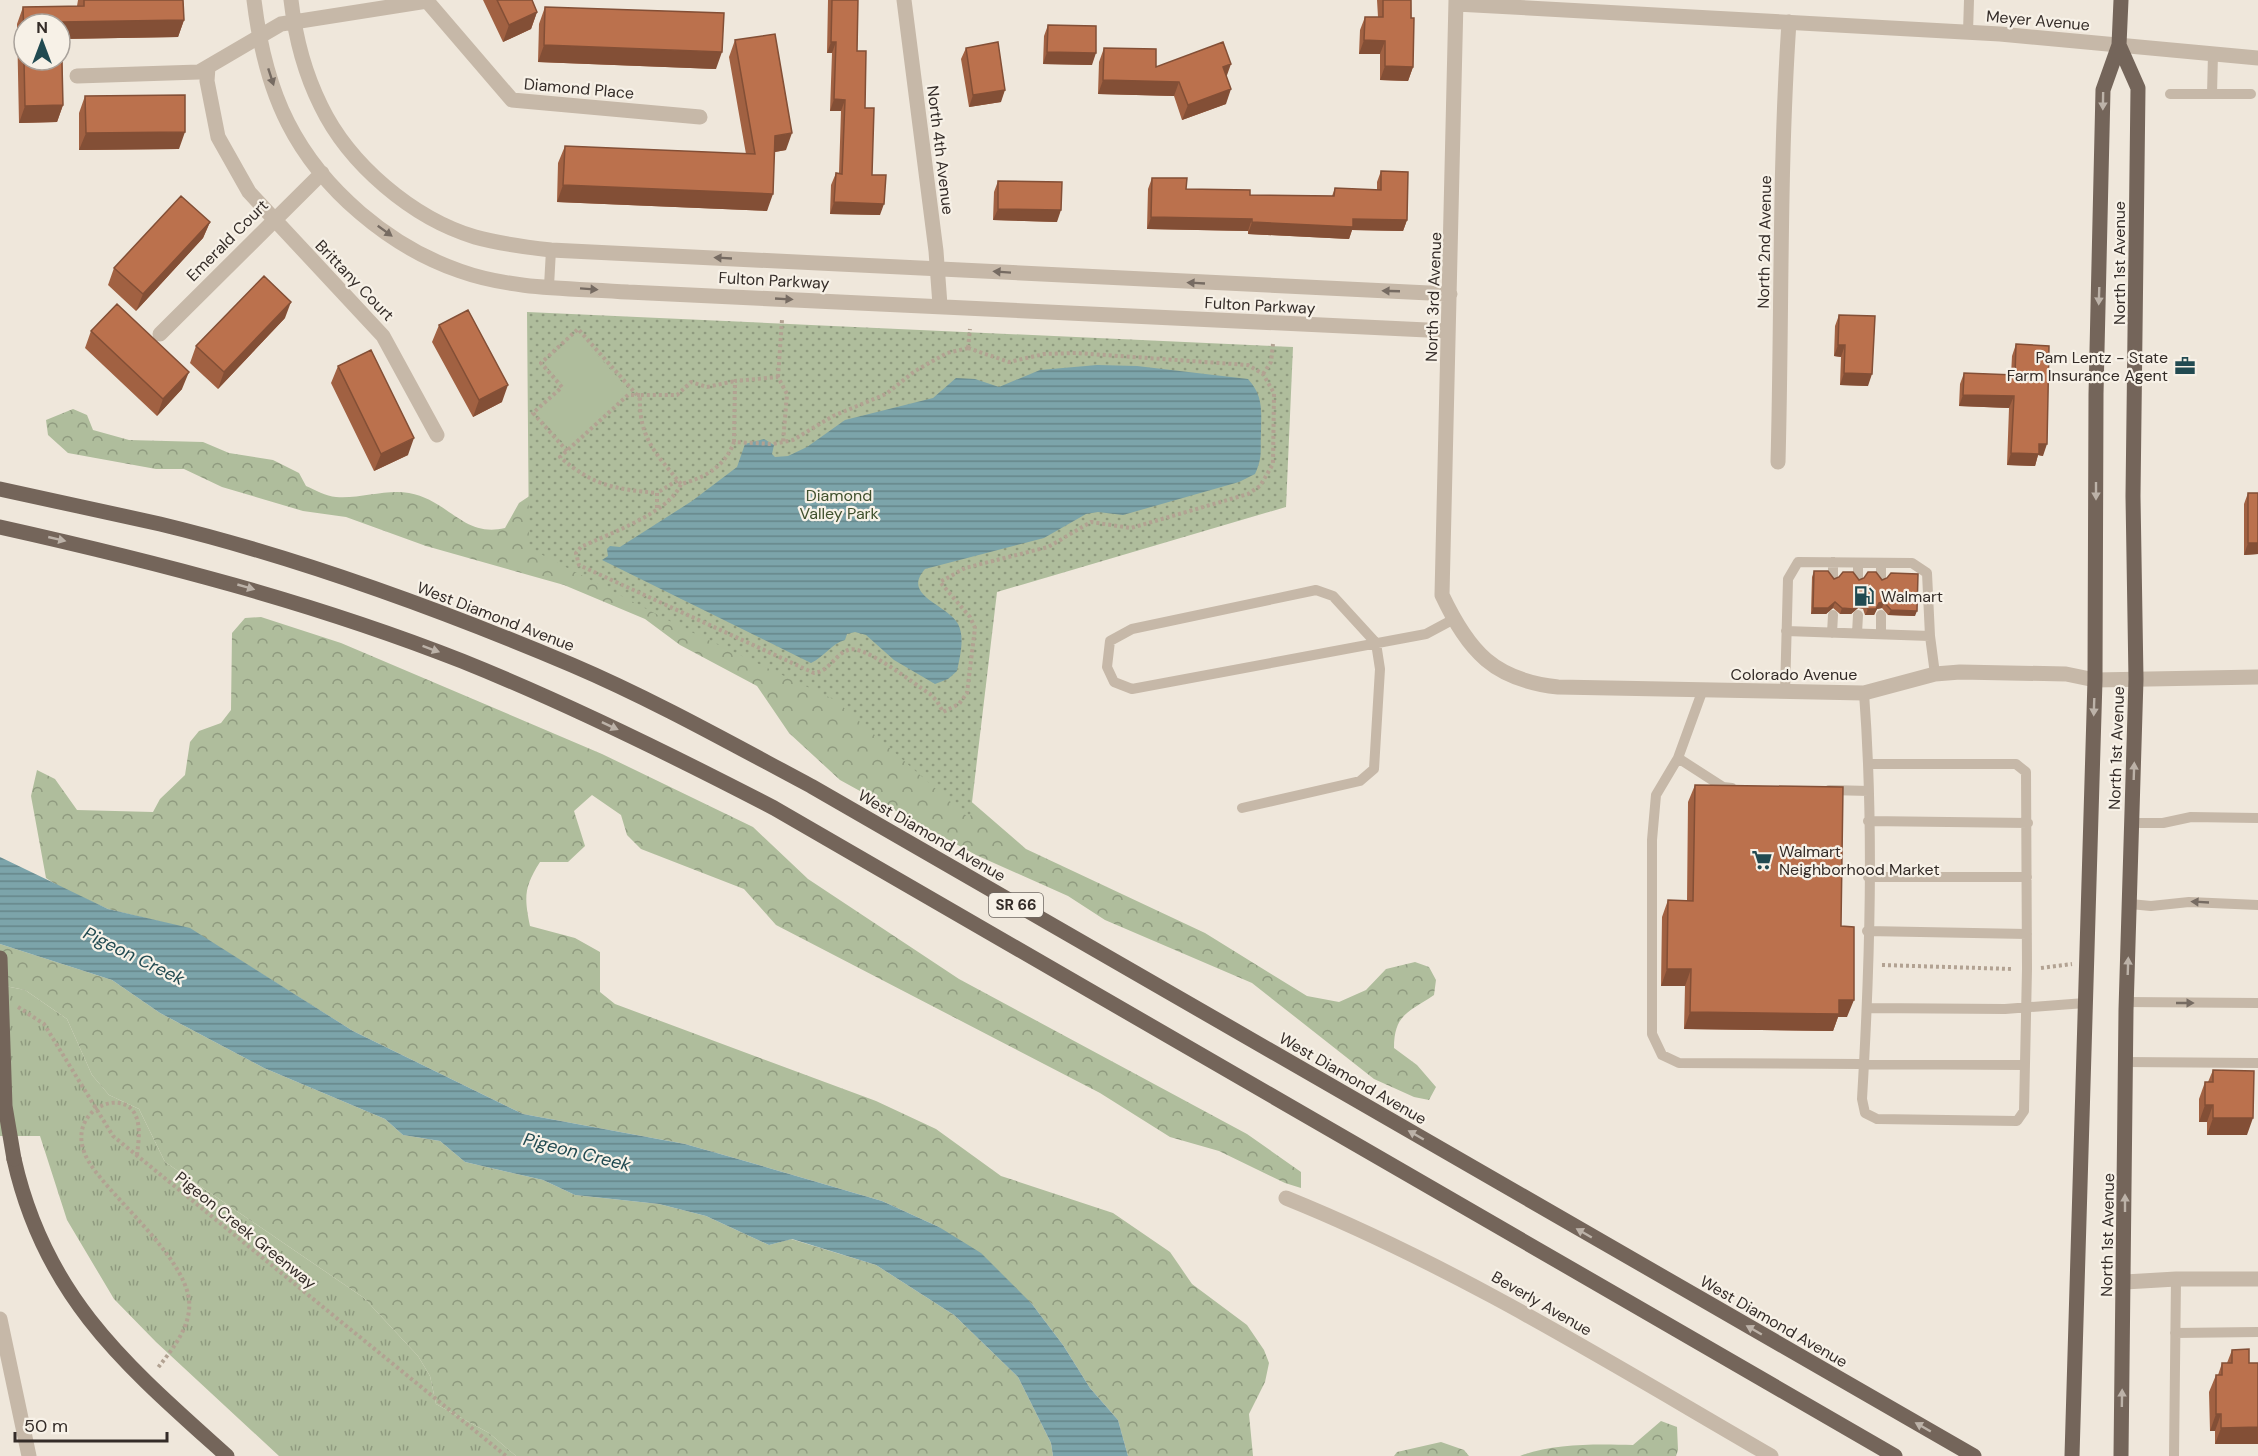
<svg xmlns="http://www.w3.org/2000/svg" width="2258" height="1456" font-family="'DM Sans',sans-serif">
<defs>
<pattern id="grass-tufts" width="24" height="20" patternUnits="userSpaceOnUse" patternTransform="scale(1.5)"><rect width="24" height="20" fill="#afbd9c"/><path d="M3 7l-1-3M5 7V3M7 7l1-3M15 17l-1-3M17 17v-4M19 17l1-3" fill="none" stroke="#8f9a7f"/></pattern>
<pattern id="forest-crowns" width="20" height="18" patternUnits="userSpaceOnUse" patternTransform="scale(1.5)"><rect width="20" height="18" fill="#afbd9c"/><path d="M2 6a3 3 0 1 1 6 0M12 15a3 3 0 1 1 6 0" fill="none" stroke="#8f9a7f"/></pattern>
<pattern id="park-dots" width="8" height="8" patternUnits="userSpaceOnUse" patternTransform="scale(1.5)"><rect width="8" height="8" fill="#afbd9c"/><path d="M2 2h.1M6 6h.1" fill="none" stroke="#8f9a7f" stroke-width="1.8" stroke-linecap="round"/></pattern>
<pattern id="water-rules" width="6" height="5" patternUnits="userSpaceOnUse" patternTransform="scale(1.5)"><rect width="6" height="5" fill="#7ca4aa"/><path d="M0 2.5h6" fill="none" stroke="#66868a"/></pattern>
</defs>
<rect width="100%" height="100%" fill="#efe7db"/>
<path fill="url(#grass-tufts)" d="M0 985 25 990 67 1019 92 1075 109 1095 139 1109 165 1162 364 1298 418 1356 430 1376 436 1404 489 1433 516 1456H279L156 1342 114 1299 67 1220 40 1136H0Z"/>
<path fill="url(#forest-crowns)" d="M73 409 87 415 93 430 129 440 203 442 229 453 273 460 299 473 306 486C315 490 326 496 336 497 360 499 386 489 409 493 449 500 463 538 505 528L519 503 531 495 811 663 1026 849 1205 933 1307 996 1339 1002 1366 990 1386 969 1415 962 1429 967 1436 980 1434 995C1409 1012 1394 1014 1394 1048L1417 1065 1436 1087 1429 1100 1414 1097 1374 1079 1252 983 1105 920 1068 896 976 855 840 780 789 733 757 686 680 645 645 619 564 585 426 546 346 517 303 511 222 487 184 469H156L68 453 48 435 46 420Z
M261 617 341 643 602 754 753 827 808 879 959 979 1247 1134 1301 1172V1188L1285 1183 1219 1151 1170 1137 1100 1093 776 925 744 889 641 849 627 835 621 815 592 795 574 811 585 846 568 862H540C524 887 524 897 530 926L575 938 600 952V992L615 1004 876 1101 936 1129 1001 1176 1113 1213 1170 1252 1192 1284 1247 1325 1264 1350 1269 1363 1265 1382 1249 1414 1253 1456H1128L1118 1420 1090 1388 1063 1345 1032 1304 939 1227 882 1201 745 1161 685 1144 523 1114 353 1031 190 929 108 909 61 888 46 878 31 796 37 770 55 779 77 810 153 812 160 799 185 775 190 742 199 731 221 723 231 710 232 633 245 618Z
M0 944 112 980 160 1013 264 1068 385 1119 403 1135 440 1141 465 1162 543 1180 575 1195 659 1204 706 1216 769 1245 791 1239 876 1265 954 1315 1018 1377 1051 1443 1053 1456H516L489 1433 436 1404 430 1376 418 1356 364 1298 165 1162 139 1109 109 1095 92 1075 67 1019 25 990 0 985Z
M1661 1421 1677 1427 1678 1450 1676 1456H1520C1553 1443 1598 1444 1633 1445Z
M1441 1442 1464 1450 1469 1456H1394L1397 1452Z"/>
<path fill="url(#park-dots)" d="M527 312 1293 347 1286 507 997 592 970 819 835 700 685 629 529 548Z"/>
<path fill="#afbd9c" d="M577 333 630 391 568 448 536 413 565 387 544 364Z"/>
<path fill="url(#water-rules)" d="M1097 365 1137 366 1248 379C1264 397 1261 411 1261 433 1260 451 1263 456 1255 474L1239 482 1123 515 1098 512 1086 514 1044 538 925 569C901 596 947 604 958 624 965 637 960 657 957 671L948 679 935 684 894 660 866 635 855 632 847 634 845 640C831 644 825 656 811 663L602 560 608 556 607 549 610 546 620 547 692 501 737 467 745 444 764 439 774 445 772 454 775 457 788 456 807 447 845 420 933 398 956 378 975 379 999 387 1040 370Z
M0 857 108 909 190 928 353 1031 523 1114 685 1144 745 1161 882 1201 939 1227 981 1253 1032 1304 1063 1345 1090 1388 1118 1420 1128 1456H1053L1051 1443 1018 1377 954 1315 876 1265 792 1239 769 1245 706 1216 659 1204 575 1195 543 1180 465 1162 440 1141 403 1135 385 1119 264 1068 160 1013 112 980 0 944Z"/>
<g fill="none" stroke-linecap="round" stroke-linejoin="round">
<path stroke="#b2a292" stroke-width="4" stroke-dasharray="3 3" stroke-linecap="butt" d="M968 348 1009 362 1044 354 1076 353 1248 365 1263 374 1274 393 1273 464 1260 486 1248 494 1131 528 1091 522 1048 547 965 568 940 582 970 617 975 628 967 693 959 704 943 712 937 701 930 694C914 684 863 643 848 650 834 655 830 671 814 673L579 565 576 553 581 547C610 533 669 513 681 484 704 478 725 467 734 442L773 444 793 440 833 416 886 394 915 371 947 353Z
M968 348 970 329
M1263 374 1271 362 1273 344
M778 377 782 320
M640 395H628L560 457C593 486 615 489 657 493
M734 442 735 381 778 377 787 394 783 442
M567 451 533 413 562 387 541 363 578 329 637 395
M681 484C656 454 638 437 640 395H677L691 382 707 387 735 381
M657 508V493L678 480
M1882 965 2012 969
M2041 968 2072 964
M18 1007 44 1024 113 1136 506 1456
M137 1155C138 1145 140 1134 138 1123 130 1080 58 1111 89 1162 113 1201 195 1264 189 1310 187 1332 170 1352 157 1369"/>
<path stroke="#c6b8a8" stroke-width="10" d="M1968 32 1969 0
M2170 94H2212L2213 54
M2212 94H2251
M549 286 551 250
M1858 563V578
M1881 563V578
M1833 577V562
M1786 631 1930 636
M1832 633 1833 615
M1857 633 1858 615
M1881 634V615
M1702 692 1678 758 1656 795 1652 840V1034L1662 1055 1679 1063 2025 1065
M1785 693 1788 579 1798 562 1912 563 1927 573 1930 636 1935 674
M1864 693C1874 827 1870 964 1862 1099L1865 1113 1877 1119 2017 1121 2024 1111 2027 969 2026 772 2016 764H1869
M1678 758 1723 787 1732 788
M1829 790 1869 791
M1242 808 1360 781 1374 769 1380 669 1376 643 1333 596 1316 590 1132 629 1110 641 1107 667 1114 682 1132 689 1426 634 1454 619
M1868 821 2028 823
M2132 823H2163L2191 817 2258 818
M1868 877H2027
M2130 904 2151 906 2189 902 2258 905
M1867 931 2027 934
M2127 1002 2258 1003
M1867 1008 2005 1009 2085 1003
M2126 1062 2258 1063
M2175 1333 2258 1332
M2174 1456 2176 1279"/>
<path stroke="#c6b8a8" stroke-width="15" d="M254 0C259 41 269 86 288 123 322 190 390 247 460 271 513 290 573 288 628 292L1448 331
M291 0C295 35 305 74 321 106 349 164 412 218 475 237 500 244 525 247 551 250L1450 294
M904 0 936 251 940 305
M1456 0 1442 595C1469 652 1494 680 1558 687L1864 693 1935 674 1960 672 2066 674 2095 680 2258 677
M427 1 512 100 700 117
M1456 4 2000 34 2258 58
M208 67 207 81 218 137 249 192 383 336 437 435
M77 76 199 72 281 24 427 1
M160 334 322 173
M1778 462C1782 316 1779 169 1789 22
M1286 1198C1457 1267 1612 1364 1771 1456
M2125 1282 2176 1279H2258
M0 1319 29 1456"/>
<path stroke="#74655a" stroke-width="15" d="M2119 45 2138 88 2133 496 2136 679 2126 1010 2121 1456
M0 489C53 501 107 512 160 524 301 558 439 609 572 665 654 700 732 744 811 786L1974 1456
M0 527C157 562 312 602 462 661 569 704 672 755 774 808L1895 1456
M14 1159C45 1298 127 1366 227 1456
M2072 1456 2095 680 2096 394 2103 90 2119 45 2121 0"/>
<path stroke="#74655a" stroke-width="15" d="M0 958 5 1106 14 1159"/>
</g>
<path fill="#a16142" d="M78 0H183L184 20 178 37 62 39 63 105 57 122 19 123 17 24 23 7 77 6Z
M483 0H532L537 12 531 29 503 42Z
M828 0H858L857 51 865 108 872 175 880 215 830 214 831 185 836 173H839L841 111H830L832 53H827Z
M1377 0H1411L1413 67 1408 81 1380 80V54H1359L1360 30 1365 17H1378Z
M545 7 716 69 538 62 539 24Z
M1048 25 1092 65 1043 64 1044 36Z
M735 40 786 150 775 152 767 211 557 202 558 163 565 146 746 154 729 57Z
M966 48 1001 102 969 107 961 59Z
M1104 48 1156 67 1226 77V104L1182 120 1174 96 1098 94 1099 62Z
M85 96 179 149 79 150V113Z
M1381 171 1407 220 1403 231 1352 230 1349 239 1248 234V231L1147 229 1148 189 1152 178 1186 189 1250 195 1332 196 1335 188 1377 190V182Z
M998 181 1057 222 993 220 994 192Z
M210 222 203 238 136 311 108 285 114 268Z
M1839 315 1868 386 1840 385 1841 357 1834 356 1835 326Z
M285 318 218 389 190 363 196 346Z
M439 325 502 402 473 417 432 342Z
M91 331 182 389 157 416 85 348Z
M2016 344 2043 456 2038 455 2035 466 2007 465 2009 408 1959 406 1960 384 1964 373 2011 375 2012 356Z
M338 366 408 455 374 471 331 383Z
M2248 493 2258 554 2244 555V504Z
M1814 571 1834 579 1859 580 1915 616 1888 615 1882 608 1877 609 1874 615H1865L1863 609 1858 608 1851 614H1840L1833 608 1826 614H1811L1812 577Z
M1695 785 1841 926 1847 1017H1838L1833 1031 1684 1029 1685 986H1661L1662 917 1668 900 1687 901 1688 802Z
M2213 1070 2247 1135H2207V1122H2199V1099L2205 1082H2208Z
M2232 1350 2249 1363H2258V1444H2215V1431H2210L2209 1392 2216 1375H2218L2222 1363H2227Z"/>
<path fill="#834f36" d="M537 12 531 29 503 42 509 25Z
M184 20 178 37 60 39 61 22Z
M1364 40 1385 41 1380 54H1359Z
M831 42H836L832 53H827Z
M544 45 722 52 716 69 538 62Z
M1047 52 1096 53 1092 65 1043 64Z
M1231 64 1226 78 1223 67Z
M1385 66 1413 67 1408 81 1380 80Z
M1103 80 1179 82 1174 96 1098 94Z
M1231 89 1226 104 1182 120 1188 105Z
M1005 90 1001 102 969 107 973 95Z
M834 99 845 100 841 111H830Z
M63 105 57 122 19 123 25 106Z
M185 132 179 149 79 150 86 133Z
M792 133 786 150 769 153 775 136Z
M563 185 773 194 767 211 557 202Z
M834 202 884 204 880 215 830 214Z
M998 209 1061 210 1057 222 993 220Z
M1151 217 1252 219 1248 231 1147 229Z
M1353 219 1407 220 1403 231 1352 230 1349 239 1248 234 1252 222Z
M210 222 203 238 136 311 143 294Z
M291 302 285 318 218 389 224 372Z
M1838 345H1845L1841 357 1834 356Z
M189 372 182 389 157 416 163 399Z
M1844 373 1872 374 1868 386 1840 385Z
M508 385 502 402 473 417 479 400Z
M1963 395 2014 396 2009 408 1959 406Z
M414 438 408 455 374 471 381 454Z
M2039 444H2047L2043 456 2038 455 2035 466 2007 465 2011 453Z
M2248 543H2258V554L2244 555Z
M1835 602 1833 608 1826 614H1811L1813 608Z
M1860 602 1858 608 1851 614H1840L1842 608Z
M1884 602 1882 608 1877 609 1874 615H1865L1868 609 1879 603Z
M1891 610 1917 611 1915 616 1888 615Z
M1667 969H1691L1685 986H1661Z
M1839 1000H1854L1847 1017H1838L1833 1031 1684 1029 1690 1012Z
M2205 1105H2213L2207 1122H2199Z
M2213 1118H2253L2247 1135H2207Z
M2216 1414H2221L2215 1431H2210Z
M2258 1427V1444H2215L2221 1428Z"/>
<path fill="#bb714d" stroke="#834f36" stroke-width="1.5" d="M84 0H183L184 20 61 22 63 105 25 106 24 60H60V24H24V39L23 7 84 6Z
M497 0H532L537 12 509 25Z
M832 0H858L857 51H866L865 108H874L872 175H886L884 204 834 202 836 173 842 174 845 100 834 99 836 42H831Z
M1383 0H1411V18H1414L1413 67 1385 66V41L1364 40 1365 17H1383Z
M545 7 724 13 722 52 544 45Z
M1048 25 1096 26V53L1047 52Z
M775 34 792 133 775 136 773 194 563 185 565 146 755 154 735 40Z
M998 42 1005 90 973 95 966 48Z
M1223 42 1231 64 1223 67 1231 89 1188 105 1179 82 1103 80 1104 48 1156 49V67Z
M185 95V132L86 133 85 96Z
M1381 171 1408 172 1407 220 1353 219V227L1252 222V219L1151 217 1152 178H1187L1186 189 1250 190V195L1334 196 1335 188 1381 190Z
M998 181 1062 182 1061 210 998 209Z
M181 196 210 222 143 294 114 268Z
M264 276 291 302 224 372 196 346Z
M117 304 189 372 163 399 91 331Z
M468 310 508 385 479 400 439 325Z
M1839 315 1875 316 1872 374 1844 373 1845 345H1838Z
M2016 344 2049 346 2047 444H2039V454L2011 453 2014 396 1963 395 1964 373 2015 375Z
M371 350 414 438 381 454 338 366Z
M2248 493H2258V543H2248Z
M1814 571H1828L1834 579 1839 577 1843 572H1853L1859 580 1864 578 1868 572H1876L1882 580 1887 578 1891 573 1918 574 1917 611 1891 610 1884 602 1879 603 1876 609H1868L1865 603 1860 602 1853 609 1842 608 1835 602 1828 608H1813Z
M1695 785 1843 787 1841 926 1854 927V1000H1839V1014L1690 1012 1691 969H1667L1668 900 1693 901Z
M2213 1070 2254 1071 2253 1118H2213V1105H2205V1082H2213Z
M2249 1349V1363H2258V1427L2221 1428V1414H2216V1375H2222V1363H2232V1350Z"/>
<defs><path id="oneway-solid" d="M-6-.8H1V-3.2L6.5 0L1 3.2V.8H-6Z" transform="scale(1.5)"/></defs>
<g fill="#766b62">
<use href="#oneway-solid" transform="translate(271 77) rotate(72)"/>
<use href="#oneway-solid" transform="translate(385 231) rotate(36)"/>
<use href="#oneway-solid" transform="translate(723 258) rotate(-177)"/>
<use href="#oneway-solid" transform="translate(1002 272) rotate(-176)"/>
<use href="#oneway-solid" transform="translate(1196 283) rotate(-177)"/>
<use href="#oneway-solid" transform="translate(589 289) rotate(4)"/>
<use href="#oneway-solid" transform="translate(1391 291) rotate(-178)"/>
<use href="#oneway-solid" transform="translate(784 299) rotate(3)"/>
<use href="#oneway-solid" transform="translate(2200 902) rotate(-177)"/>
<use href="#oneway-solid" transform="translate(2185 1003)"/>
</g>
<g fill="#bcb2a8">
<use href="#oneway-solid" transform="translate(2103 101) rotate(91)"/>
<use href="#oneway-solid" transform="translate(2099 296) rotate(92)"/>
<use href="#oneway-solid" transform="translate(2096 491) rotate(90)"/>
<use href="#oneway-solid" transform="translate(57 539) rotate(13)"/>
<use href="#oneway-solid" transform="translate(246 587) rotate(16)"/>
<use href="#oneway-solid" transform="translate(431 649) rotate(20)"/>
<use href="#oneway-solid" transform="translate(2094 707) rotate(92)"/>
<use href="#oneway-solid" transform="translate(610 726) rotate(25)"/>
<use href="#oneway-solid" transform="translate(2134 771) rotate(-88)"/>
<use href="#oneway-solid" transform="translate(2128 966) rotate(-88)"/>
<use href="#oneway-solid" transform="translate(1416 1135) rotate(-150)"/>
<use href="#oneway-solid" transform="translate(2125 1203) rotate(-90)"/>
<use href="#oneway-solid" transform="translate(1584 1233) rotate(-150)"/>
<use href="#oneway-solid" transform="translate(1754 1330) rotate(-150)"/>
<use href="#oneway-solid" transform="translate(2122 1398) rotate(-89)"/>
<use href="#oneway-solid" transform="translate(1923 1427) rotate(-150)"/>
</g>
<defs>
<g id="office-bare" transform="scale(1.62)"><path d="M-6-3h4V-5.5h4V-3h4V5H-6ZM-1-4.5V-3h2v-1.5ZM-6 0V1H6V0Z" fill="#214a51" stroke="#f7f1e7" stroke-width="2.5" paint-order="stroke"/></g>
<g id="fuel-bare" transform="scale(1.62)"><path d="M-5.5-6h7V0h2V4h1.3V-2.5L3-4.5l.8-.8L6-3V5H2.5V1h-1V6h-7ZM-4.2-4.7v3.2H.2V-4.7Z" fill="#214a51" stroke="#f7f1e7" stroke-width="2.5" paint-order="stroke"/></g>
<g id="supermarket-bare" transform="scale(1.62)"><path d="M-6-5.5h2.5l.6 2H6L4.5 2H-2.5L-4.4-4H-6ZM-1.5 3.2a1.3 1.3 0 1 0 .1 0ZM3 3.2a1.3 1.3 0 1 0 .1 0Z" fill="#214a51" stroke="#f7f1e7" stroke-width="2.5" paint-order="stroke"/></g>
</defs>
<g fill-rule="evenodd">
<use href="#office-bare" x="2185" y="366"/>
<use href="#fuel-bare" x="1864" y="596"/>
<use href="#supermarket-bare" x="1762" y="860"/>
</g>
<g text-anchor="middle" stroke-width="4.5" stroke-linejoin="round" paint-order="stroke">
<rect fill="#f7f1e7" stroke="#6e6761" stroke-width="1.5" x="989" y="893" width="54" height="24" rx="4.5"/>
<g font-size="15" font-weight="bold" fill="#342c28">
<text x="1016" y="910">SR 66</text>
</g>
<g font-size="16" fill="#342c28" stroke="#f7f1e7">
<text transform="translate(2038 20) rotate(5)" y="6">Meyer Avenue</text>
<text transform="translate(579 88) rotate(5)" y="6">Diamond Place</text>
<text transform="translate(941 150) rotate(83)" y="6">North 4th Avenue</text>
<text transform="translate(227 240) rotate(-45)" y="6">Emerald Court</text>
<text transform="translate(1764 242) rotate(-89)" y="6">North 2nd Avenue</text>
<text transform="translate(2119 263) rotate(-90)" y="6">North 1st Avenue</text>
<text transform="translate(355 280) rotate(46)" y="6">Brittany Court</text>
<text transform="translate(774 280) rotate(3)" y="6">Fulton Parkway</text>
<text transform="translate(1433 297) rotate(-88)" y="6">North 3rd Avenue</text>
<text transform="translate(1260 305) rotate(3)" y="6">Fulton Parkway</text>
<text transform="translate(496 616) rotate(21)" y="6">West Diamond Avenue</text>
<text x="1794" y="680">Colorado Avenue</text>
<text transform="translate(2116 748) rotate(-88)" y="6">North 1st Avenue</text>
<text transform="translate(932 835) rotate(30)" y="6">West Diamond Avenue</text>
<text transform="translate(1353 1078) rotate(30)" y="6">West Diamond Avenue</text>
<text transform="translate(246 1230) rotate(39)" y="6">Pigeon Creek Greenway</text>
<text transform="translate(2107 1235) rotate(-89)" y="6">North 1st Avenue</text>
<text transform="translate(1542 1303) rotate(30)" y="6">Beverly Avenue</text>
<text transform="translate(1774 1321) rotate(30)" y="6">West Diamond Avenue</text>
</g>
<g font-size="16" fill="#342c28" stroke="#f7f1e7" text-anchor="start">
<text x="2168" y="363" text-anchor="end">Pam Lentz - State<tspan x="2168" dy="18">Farm Insurance Agent</tspan></text>
<text x="1881" y="602">Walmart</text>
<text x="1779" y="857">Walmart<tspan x="1779" dy="18">Neighborhood Market</tspan></text>
</g>
<g font-size="16" fill="#40502d" stroke="#f7f1e7">
<text x="839" y="501">Diamond<tspan x="839" dy="18">Valley Park</tspan></text>
</g>
<g font-size="18" font-style="italic" fill="#214a51" stroke="#f7f1e7">
<text transform="translate(134 956) rotate(26)" y="6">Pigeon Creek</text>
<text transform="translate(577 1152) rotate(14)" y="6">Pigeon Creek</text>
</g>
</g>
<g transform="translate(42 42)"><circle r="28" fill="#f7f1e7" stroke="#a9a29b" stroke-width="1.5"/>
<path d="M0-4.5L10 22L0 15L-10 22Z" fill="#214a51"/>
<text y="-9" font-size="16" font-weight="bold" text-anchor="middle" fill="#342c28">N</text>
</g>
<path d="M15 1432v9h152v-9" fill="none" stroke="#342c28" stroke-width="3"/>
<text x="24" y="1432" font-size="18" fill="#342c28" stroke="#f7f1e7" stroke-width="4.5" paint-order="stroke">50 m</text>
</svg>
